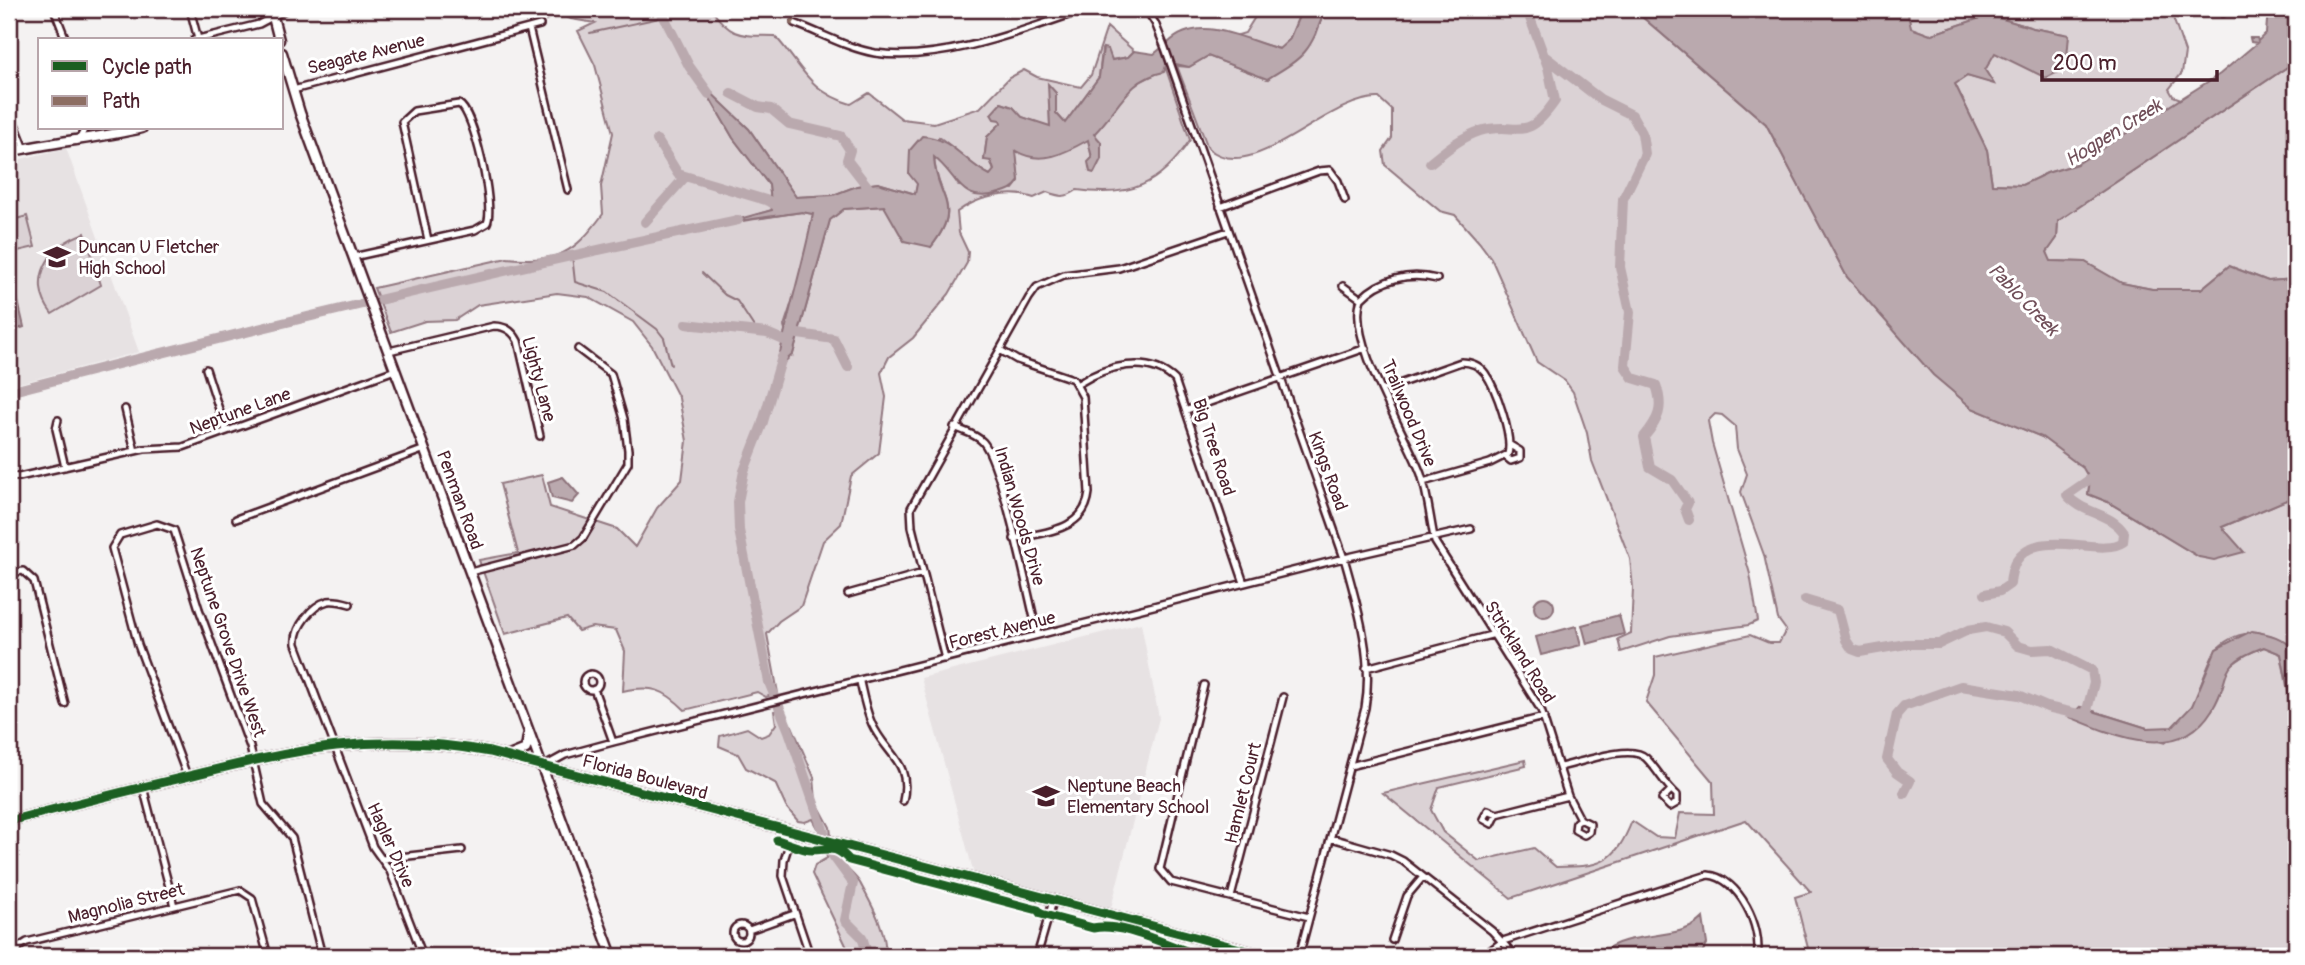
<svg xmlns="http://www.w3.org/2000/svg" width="2305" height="965" font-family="Pangolin,sans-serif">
<rect width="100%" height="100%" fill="#f4f2f2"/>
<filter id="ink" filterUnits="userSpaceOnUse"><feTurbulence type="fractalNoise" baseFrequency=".0143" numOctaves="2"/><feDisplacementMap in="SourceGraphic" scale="14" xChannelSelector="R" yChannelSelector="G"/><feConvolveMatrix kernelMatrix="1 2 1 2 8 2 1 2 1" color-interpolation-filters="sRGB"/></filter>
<g filter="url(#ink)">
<path fill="#e7e2e3" d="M66 148 139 352 9 386V162Z
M1141 623 1159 718 1111 908 974 874 921 678Z"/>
<path fill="#dbd2d5" stroke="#927880" stroke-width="2" d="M544 9H711C732 39 742 35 775 36 802 66 809 92 851 104L869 93 902 119 934 123 980 108 1009 78 1024 70 1037 77 1081 87 1091 75 1107 27 1134 51 1128 57 1112 60 1102 50 1099 77 1065 123 1056 113V93L1049 92 1050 127 1022 117 1013 107 1001 103V124L987 137 984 160H990L994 171 990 175C970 166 958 150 939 137L917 184 916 194 878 183 857 186 834 195 796 197 749 129 703 86 733 138 769 185 772 210 729 223 802 212 813 214 802 272 784 326 793 354 830 220 844 209 884 206 931 247C965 205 936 198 934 157L948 169 959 186 1013 189 1019 181 1015 150C1048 152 1059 156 1088 139L1092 158 1089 162 1094 168 1101 159 1094 134 1131 86 1166 69 1190 140C1160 185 1130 198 1077 190 1066 198 1060 197 1047 192L1034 198C1010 189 977 197 957 212L959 233 968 252 967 263 949 294 913 338 889 357 881 373 886 397 879 453 851 476 841 524 823 541 801 606 779 621 767 634 778 693 766 697 757 692 685 710C664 689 652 685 623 691L625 651 616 630 592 627 578 631 567 618 505 634 479 560 518 553 500 484 542 475 550 507 617 529 635 547 657 508 682 480 687 441 679 398 652 346 633 322 588 297 557 293 478 305 455 320 425 321 391 332 374 288 507 258C557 263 574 254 603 214L601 186 613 133 595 65 578 31 595 23 571 19 557 13 546 20Z
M1260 9H1302L1289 40 1280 49 1235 36 1245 33Z
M1325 9H1633L1766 124 1847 277 1933 374 1972 408 2042 437 2084 468 2090 479 2088 494 2108 502 2199 557 2222 527 2296 496V651C2275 630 2241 626 2218 648 2209 657 2201 689 2194 703 2189 712 2180 720 2172 728H2147L2080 707 2070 717 2165 743 2212 710 2227 668 2247 654 2264 647 2281 654C2293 716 2305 779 2291 842L2296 843V956H1810L1795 897 1811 892 1746 820 1511 898 1383 793 1525 760 1526 766 1439 787 1431 810 1443 832 1479 861 1534 848 1556 867C1600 867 1615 864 1632 821L1656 837 1675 838 1680 813 1714 814 1713 782 1646 702 1655 675V657L1750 635 1769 643H1779L1786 630 1778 619 1764 555 1741 492 1747 474 1737 449 1735 426 1722 415 1715 414 1708 421 1712 443 1750 574 1758 621 1749 625 1670 636 1621 652 1618 639 1631 633 1633 588 1630 559 1592 461 1587 433 1573 392 1565 381 1537 362 1491 258 1479 242 1455 215 1440 211 1385 165 1383 151 1392 138V110L1379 98C1327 96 1252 188 1208 148L1177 66 1189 67 1208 56 1268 79 1316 35Z
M1907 9H2170L2185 52 2182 73 2169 89 2173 96 2181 99 2077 164 2047 173 2022 185 1992 184 1987 150 1955 84 1967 76 1993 83 1985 70 1994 52 2069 35 2033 28 1989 15 1930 35 1911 28Z
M2296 61V279L2268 281 2229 266 2201 289H2152L2121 283 2085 262 2050 261 2047 252 2057 238 2058 221Z
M27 216 35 247 9 253V221Z
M85 233 101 285 52 314C26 281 49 244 85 233Z
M784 709 787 722 792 726 814 777 816 801 830 827 831 835 820 832 813 819 805 822 798 821 786 807 775 783 746 768 738 754 719 746 720 736 747 728 761 737 769 734 776 724 774 711Z
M825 848 837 852C841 867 853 872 860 883 872 906 886 928 886 956H851L812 874 815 865 827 858Z"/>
<path fill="#baa9ae" stroke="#8d727a" stroke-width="2" d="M1302 9H1325C1310 52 1306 56 1267 79L1208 56 1189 67 1167 62 1164 72C1127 79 1118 111 1094 134L1101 142V159L1094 173 1090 172 1088 162 1092 158 1088 140C1065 153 1041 166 1016 151L1019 181C1013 190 1006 191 996 194 960 203 958 176 934 157 935 198 965 204 931 247L904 241 884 206 844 209 830 220 793 354 777 369C786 316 803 266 813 214L802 212 725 223 772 210 769 185 733 138 701 83 749 129 796 197 833 195 857 186 878 183 915 194 917 184 909 174 910 150 922 136C954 138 963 162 990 175L994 170 991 161 984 160 987 137 1001 123 1000 120 994 119 991 114 1001 103 1013 107 1022 117 1050 126 1048 84 1056 93V113L1065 123 1099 77 1103 48 1108 49 1112 60 1128 57 1134 51 1154 54 1160 49H1168V43C1199 13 1243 39 1279 49L1289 40Z
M1633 9H1907L1911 28 1930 35 1989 15 2033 28 2069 35 2066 68 2046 78 1995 53 1985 70 1994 84 1967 76 1955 84 1987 150 1992 184 2022 185 2047 173 2077 164 2220 74 2257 43 2251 42 2250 38H2257L2258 41 2266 33 2268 9H2296V61L2058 221 2057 238 2047 252 2051 261 2085 262 2122 283 2152 289H2201L2229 266 2268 281 2296 279V496L2222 527 2244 552 2214 560 2199 557 2108 502 2088 494 2090 480 2083 468 2042 437 1972 408 1933 375 1847 277 1766 124Z
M9 262 24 327 9 332Z
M563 477 579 495 572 503 552 498 548 482Z
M1534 607a10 10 0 1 1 20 0a10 10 0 1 1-20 0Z
M1619 615 1624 634 1587 644 1582 625Z
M1576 626 1581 645 1541 655 1536 637Z
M2251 631C2270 634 2283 637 2296 651V725L2281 654 2264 647C2213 666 2234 675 2212 710 2179 764 2115 736 2070 717L2080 707 2147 728 2172 727 2192 706 2216 649Z
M1703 918 1707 944 1700 956 1603 952C1628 929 1679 943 1703 918Z"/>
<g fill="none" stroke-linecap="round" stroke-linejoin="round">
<path stroke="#8d727a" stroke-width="2" d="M574 9 577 12 589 9
M590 33 664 17
M572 255 575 282 607 292 657 329 664 338 671 365
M702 273 725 295 737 301 758 333"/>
<path stroke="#baa9ae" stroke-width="10" d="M660 9 689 66 709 94
M1543 55 1600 99 1632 115 1642 133 1645 154 1623 199 1620 267 1630 312 1625 366 1633 378 1656 385C1664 408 1659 419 1644 437L1650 467 1672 480 1688 503 1685 509 1689 520
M731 93 758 107 771 109 789 124 841 136 850 150 847 160 871 191
M657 140 678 174 769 201 782 209
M1430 163C1445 151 1461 137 1480 131 1518 120 1524 146 1555 101L1548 67 1530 18 1534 9
M645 222 685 177
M686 324 767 333 788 342
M791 333 834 339 848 367
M782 357 762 425 744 471 738 502 739 530 769 682 789 731 831 853 853 883 845 920 862 937 868 956
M9 392C250 329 494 271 738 220
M1985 594 2000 591 2010 584C2014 515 2097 560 2123 542L2124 533C2111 512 2082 514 2067 495L2102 471
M1805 600 1838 610 1846 640 1852 649 1860 652 1906 644H1939L1968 630 1986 627 2004 632 2018 646 2032 650 2051 649 2092 670 2094 683 2087 710 2091 717
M1904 793 1910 781 1897 772 1887 759 1897 714 1904 706 1961 686 2019 695 2047 707 2087 716"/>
<g stroke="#4a1f2b" stroke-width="10">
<path id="street" d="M54 9 66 40
M190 9 198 39
M1146 9 1155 23 1165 48 1344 558C1357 604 1374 659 1365 708L1299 956
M2221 9 2223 13
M794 23C821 33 847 48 875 53 941 63 1024 30 1086 9
M529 28 568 190
M194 40 259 24 287 9
M293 90 540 25
M9 109 25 149
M80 138 85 128
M1220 207 1319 171 1330 170 1338 181 1345 200
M353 257 475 230 487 223C495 207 474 111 459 104L414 111 402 122 428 240
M1437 279C1409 272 1380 279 1361 299 1346 340 1406 433 1421 474 1428 496 1430 519 1435 542L1541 710 1568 796 1580 819 1590 824 1589 832 1584 835 1575 830 1576 822 1580 819
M1343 286 1361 299
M1000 350 1017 360 1073 379 1083 397 1089 493C1085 531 1044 532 1014 539
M389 351 494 326C505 326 513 331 518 341L540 436
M206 369 226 431
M1078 384C1106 366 1148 354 1175 380L1244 583
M1382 390 1461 362C1471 362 1479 365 1485 373 1496 388 1513 436 1508 454L1490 463 1423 482
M125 409 135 451
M1187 410 1366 348
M58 420 56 429 65 467
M954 427C963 431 976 434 983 442 1002 463 1029 600 1038 635
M1506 457 1511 461 1520 458V451L1510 445
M9 476 19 477 144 449 183 447 395 370
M236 519 425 449
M470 572 575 545 583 538 628 463V450L624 419 611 374 578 349
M9 573 23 571 34 581 65 704
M848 594 923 573
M350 604C343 602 335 600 328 601 312 605 294 628 296 644L373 847 390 871 423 956
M945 659 912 527 911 508 1029 298 1037 287 1064 275 1119 268 1228 231
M1366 668 1491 635
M583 682a8 8 0 1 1 16 0a8 8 0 1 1-16 0Z
M860 682C863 696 866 711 872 724 886 755 912 761 903 801
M1204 685 1160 869 1171 882 1309 917
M594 689 613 742
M1350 766 1544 717
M543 767 565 755 613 742 1344 558 1471 529
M1560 767C1580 763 1631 743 1646 758 1658 770 1665 785 1677 795V803L1670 807 1662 799 1670 791
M187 776 138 645 112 548 120 535 157 524 174 530 199 609 250 747 263 804 292 838 322 956
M143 787 174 906
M1497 814 1492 824 1483 819 1488 810 1497 814 1568 796
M793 832 784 860 783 876 810 956
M1331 838 1391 855 1403 861 1492 931 1515 956
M382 859 462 850
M1231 897 1283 697
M733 933a8 8 0 1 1 16 0a8 8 0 1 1-16 0Z
M749 930 794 914
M1392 940 1407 896 1423 877
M17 956 19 947 27 942 240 890 252 898 268 956
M1037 956 1053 901
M1483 956 1503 941 1708 875C1739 877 1763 929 1757 956"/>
</g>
<g stroke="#4a1f2b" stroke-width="13">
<path id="secondary" d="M271 9 279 40
M282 53 300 113 612 956
M9 152C53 141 98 139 142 128
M509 756 526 749 528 736
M9 821C67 806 126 791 185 777 294 750 377 730 490 752L1267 956"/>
</g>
<use href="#street" stroke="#fff" stroke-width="5"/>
<use href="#secondary" stroke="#fff" stroke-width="8"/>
<path stroke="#8d6e63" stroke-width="7" stroke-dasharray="14 7" stroke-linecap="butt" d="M773 9 794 23"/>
<g stroke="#fff" stroke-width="13">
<path id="cycleway" d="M9 821C67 806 126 791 185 777 294 750 377 730 490 752L1267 956
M777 840C787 843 801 849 811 850 829 850 835 844 849 860L1038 910 1041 914 1093 928C1124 921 1173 949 1202 956"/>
</g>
<use href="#cycleway" stroke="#1b5e20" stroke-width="9"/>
</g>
</g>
<defs>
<g id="school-bare" transform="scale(2.1)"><path d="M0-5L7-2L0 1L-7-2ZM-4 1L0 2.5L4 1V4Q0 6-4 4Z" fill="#4a1f2b" stroke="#fff" stroke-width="2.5" paint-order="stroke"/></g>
</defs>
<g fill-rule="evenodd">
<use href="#school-bare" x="57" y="257"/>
<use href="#school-bare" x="1046" y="796"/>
</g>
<g text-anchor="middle" stroke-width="6" stroke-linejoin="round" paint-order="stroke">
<g font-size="18" fill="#4a1f2b" stroke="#fff">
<text transform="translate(366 54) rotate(-14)" y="6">Seagate Avenue</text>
<text transform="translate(539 379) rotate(75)" y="6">Lighty Lane</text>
<text transform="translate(240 411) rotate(-20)" y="6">Neptune Lane</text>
<text transform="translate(1409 413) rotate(67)" y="6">Trailwood Drive</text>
<text transform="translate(1214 447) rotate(72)" y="6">Big Tree Road</text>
<text transform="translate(1328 471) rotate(70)" y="6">Kings Road</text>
<text transform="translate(460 500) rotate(70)" y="6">Penman Road</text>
<text transform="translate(1020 516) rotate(74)" y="6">Indian Woods Drive</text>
<text transform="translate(1002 630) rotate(-14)" y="6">Forest Avenue</text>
<text transform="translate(228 642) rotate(71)" y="6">Neptune Grove Drive West</text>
<text transform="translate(1520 652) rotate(58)" y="6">Strickland Road</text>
<text transform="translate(645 777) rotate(15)" y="6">Florida Boulevard</text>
<text transform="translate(1243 793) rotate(-76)" y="6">Hamlet Court</text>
<text transform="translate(391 845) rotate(66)" y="6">Hagler Drive</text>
<text transform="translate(126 903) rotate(-14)" y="6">Magnolia Street</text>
</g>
<g font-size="18" fill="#4a1f2b" stroke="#fff" text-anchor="start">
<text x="78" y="253">Duncan U Fletcher<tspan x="78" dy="21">High School</tspan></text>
<text x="1067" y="792">Neptune Beach<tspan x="1067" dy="21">Elementary School</tspan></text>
</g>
<g font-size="19" font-style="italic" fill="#714f59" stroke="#fff">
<text transform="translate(2113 132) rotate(-32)" y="7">Hogpen Creek</text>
<text transform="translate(2024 299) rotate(46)" y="7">Pablo Creek</text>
</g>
</g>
<rect width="2305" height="965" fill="none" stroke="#fff" stroke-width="35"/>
<rect x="18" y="18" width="2270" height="930" fill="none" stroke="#4a1f2b" stroke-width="2.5" filter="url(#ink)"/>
<rect x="38" y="38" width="245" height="91" fill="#ffffff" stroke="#b7a5aa" stroke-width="2"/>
<rect x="52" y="61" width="35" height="10" fill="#1b5e20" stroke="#b7a5aa" stroke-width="2"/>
<text x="102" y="74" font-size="21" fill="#4a1f2b">Cycle path</text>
<rect x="52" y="96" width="35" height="10" fill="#8d6e63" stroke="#b7a5aa" stroke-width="2"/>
<text x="102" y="108" font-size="21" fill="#4a1f2b">Path</text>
<path d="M2042 70v10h175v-10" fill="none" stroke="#4a1f2b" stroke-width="3.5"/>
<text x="2053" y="70" font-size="21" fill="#4a1f2b" stroke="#ffffff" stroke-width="5" paint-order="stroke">200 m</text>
</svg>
